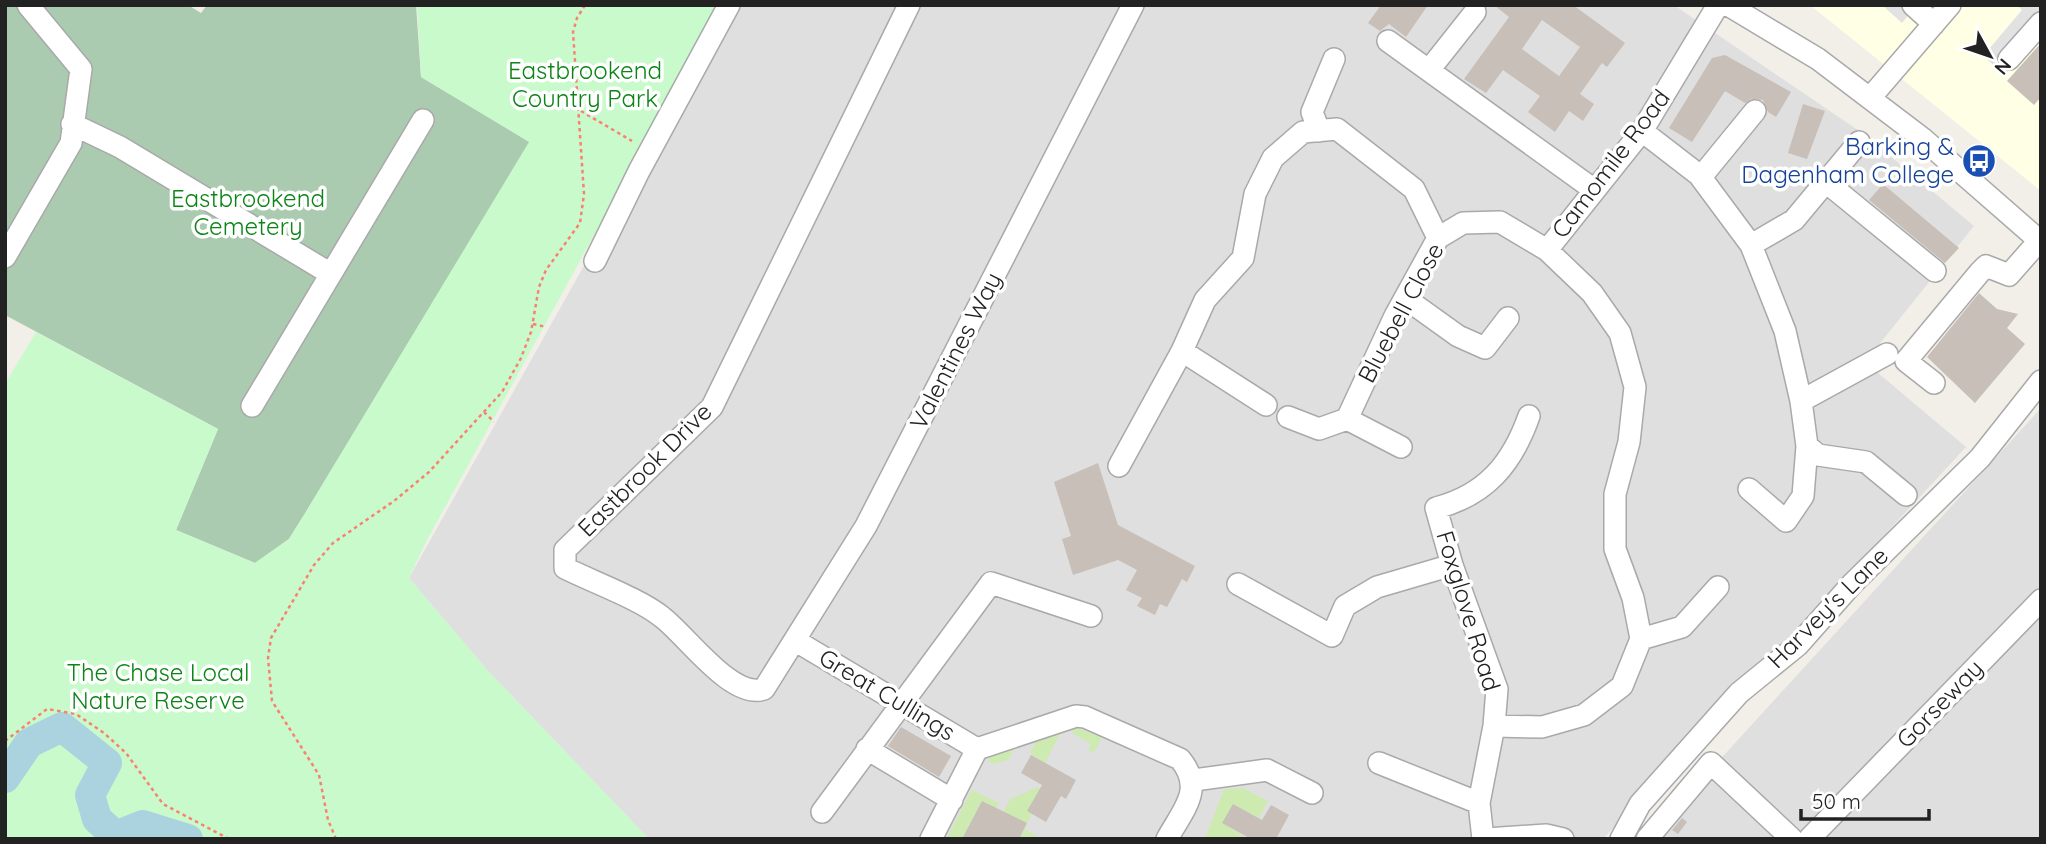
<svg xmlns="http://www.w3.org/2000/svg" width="2046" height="844" font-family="Quicksand,sans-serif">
<rect width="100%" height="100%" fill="#f2efe9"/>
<path fill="#e0dfdf" d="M730 5H1674L1865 135 1974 226 1865 362 1966 447 1603 839H649L488 671 409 578Z
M2041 408V839H1653L1663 822Z"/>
<path fill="#ffffe5" d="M1810 5H2041V191Z"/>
<path fill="#cdebb0" d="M1073 726 1102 738 1093 753 1088 750 1091 744 1072 733Z
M1061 732 1045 763 1030 753 1037 739Z
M1011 747 1015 748 1008 760 993 764 988 761 992 753Z
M1038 787 1040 789 1028 811 1032 814 1024 829 1042 839H1019L1024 829 1001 817 1010 799Z
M1243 788 1268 801 1259 818 1233 804 1223 823 1247 839H1205L1224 789Z
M972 790 999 803 996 808 982 801 962 839H946Z"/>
<path fill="#aacbaf" d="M5 5H188L201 13 207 5H416L421 77 530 142 304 515 289 539 255 563 176 530 218 429 5 315Z"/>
<path fill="#c8facc" d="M417 5H720L426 542 409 578 488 671 649 839H5V384L36 332 218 429 176 530 255 563 289 539 304 515 529 142 421 77Z"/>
<path fill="#e2e2e2" d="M1882 5H1917L1902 23Z
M2017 5H2041V34L2005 75 1983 56 2022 10Z"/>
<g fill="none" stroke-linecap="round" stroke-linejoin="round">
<path stroke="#aad3df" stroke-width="30" d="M5 778 29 743 62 727 107 763 90 795 97 819 116 836 143 825 188 839"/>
</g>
<path fill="#c7bfb8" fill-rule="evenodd" d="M1381 5H1428L1406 37 1389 24 1380 31 1368 23Z
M1494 5H1573L1625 43 1607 67 1602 63 1580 94 1594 104 1583 121 1569 111 1555 132 1528 112 1540 96 1503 70 1486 93 1464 79 1509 17ZM1542 20 1580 47 1559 76 1522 49Z
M2041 43V97L2034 105 2007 81Z
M1725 55 1791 92 1776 117 1768 112 1763 100 1751 99 1745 103 1725 91 1692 142 1669 128 1712 58Z
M1803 104 1825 111 1807 159 1788 153Z
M1883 184 1959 248 1945 263 1869 200Z
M1979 293 1997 309 2018 314 2007 328 2025 344 1975 403 1927 357Z
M1098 463 1118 525 1195 566 1187 582 1182 579 1167 607 1160 604 1155 615 1137 606 1142 598 1126 590 1137 570 1118 560 1073 575 1062 539 1071 536 1054 482Z
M901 727 951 756 939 777 888 746Z
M1031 755 1076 780 1066 799 1061 796 1046 822 1027 811 1042 785 1021 773Z
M982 801 1027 823 1019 839H962Z
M1233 804 1262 820 1271 805 1289 815 1276 839H1251L1222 823Z
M1682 818 1687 822 1678 834 1672 830Z"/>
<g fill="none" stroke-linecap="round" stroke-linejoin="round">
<g stroke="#a9a9a9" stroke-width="24">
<path id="minor" d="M909 5 712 407 565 550V568C593 582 640 599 662 617 687 636 732 700 764 689L866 526 1133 5
M1728 5 1818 59 1922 138 2041 242
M1913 5 1934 24
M1388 41 1593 189
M2009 59 2041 23
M1429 70 1475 12
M1870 98 1950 5
M72 124 120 147 331 274
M1319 131 1312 112 1334 59
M1642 131 1699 175 1751 245 1785 331 1801 401 1807 446 1803 496 1786 521 1749 489
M1701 177 1755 111
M1826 182 1935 271
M1751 245 1794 220 1859 142
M1547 250 1642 131 1718 5
M5 257 71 143 81 69 28 5
M595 261 639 171 729 5
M1405 298 1458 336 1485 348 1508 318
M1182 351 1266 405
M1934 383 1906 361 1980 272 1986 266 2009 275 2039 241
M1801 401 1887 354
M252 406 423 120
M1288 417 1319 429 1347 419 1395 316 1438 238 1463 223 1500 222 1547 250 1592 293 1620 333 1635 387 1629 442 1615 494V549L1633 598 1641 639 1622 686 1584 715 1542 727 1494 726
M1347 419 1401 447
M1807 446 1818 455 1866 462 1906 495
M1119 466 1182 351 1205 300 1243 258 1255 194 1273 158 1303 132 1337 129 1414 189 1438 238
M1238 584 1332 636 1345 606 1377 587 1452 565
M1641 639 1682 627 1718 587
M796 641 977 749
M867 749 952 800
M1379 763 1479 803
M1194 780 1267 770 1312 793
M822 812 991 583 1091 616
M931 839 977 749 1076 716 1085 717 1180 759C1205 789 1183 810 1167 839
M1483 839 1479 803 1494 726 1497 689 1452 565 1436 508C1486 495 1512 464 1529 416
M1486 839 1546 835 1563 839
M1621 839 1640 804 1739 693 1798 645 1852 584 1980 458 2041 381
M1647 839 1711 763 1792 839
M1809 839 2041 600"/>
</g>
<path stroke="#fa8072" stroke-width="2.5" stroke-dasharray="3.5 3.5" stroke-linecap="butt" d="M581 111 632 141
M533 324 546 327
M484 412 494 422
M5 741 47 709 76 714 104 733 126 753 163 804 229 839
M336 839 328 820 319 775 272 701 268 658 271 638 314 565 333 543 394 501 429 472 502 392 521 358 531 332 539 287 546 270 580 223 584 194 573 32 577 18 585 5"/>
<use href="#minor" stroke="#fff" stroke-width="21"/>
</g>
<defs>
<g id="bus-disc" transform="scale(1.75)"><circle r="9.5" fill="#1a4fb4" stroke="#fff"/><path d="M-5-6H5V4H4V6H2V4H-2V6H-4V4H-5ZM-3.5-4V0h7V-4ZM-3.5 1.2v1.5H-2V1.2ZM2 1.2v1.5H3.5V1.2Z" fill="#fff"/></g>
</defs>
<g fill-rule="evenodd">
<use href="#bus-disc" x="1979" y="161"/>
</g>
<g text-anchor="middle" stroke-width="7" stroke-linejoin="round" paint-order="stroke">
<g font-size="24" fill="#0c8416" stroke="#fff">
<text x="585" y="79">Eastbrookend<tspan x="585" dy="28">Country Park</tspan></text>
<text x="248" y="207">Eastbrookend<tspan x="248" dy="28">Cemetery</tspan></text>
<text x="158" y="681">The Chase Local<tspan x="158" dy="28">Nature Reserve</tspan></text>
</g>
<g font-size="24" fill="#164399" stroke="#fff" text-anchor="end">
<text x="1954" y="155">Barking &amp;<tspan x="1954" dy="28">Dagenham College</tspan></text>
</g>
<g font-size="24" fill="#222" stroke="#fff">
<text transform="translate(1611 164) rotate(-53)" y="8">Camomile Road</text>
<text transform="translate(1401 313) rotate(-62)" y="8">Bluebell Close</text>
<text transform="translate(956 351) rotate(-63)" y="8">Valentines Way</text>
<text transform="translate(645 470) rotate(-45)" y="8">Eastbrook Drive</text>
<text transform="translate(1828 608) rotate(-45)" y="8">Harvey's Lane</text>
<text transform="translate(1468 611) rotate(73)" y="8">Foxglove Road</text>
<text transform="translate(887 695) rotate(31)" y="8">Great Cullings</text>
<text transform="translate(1940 704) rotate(-46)" y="8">Gorseway</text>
</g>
</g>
<rect width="2046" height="844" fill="none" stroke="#222222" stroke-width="14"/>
<g transform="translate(1990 56) rotate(130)" stroke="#ffffff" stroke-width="5" paint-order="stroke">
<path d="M0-5L12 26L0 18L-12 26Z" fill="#222222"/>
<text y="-10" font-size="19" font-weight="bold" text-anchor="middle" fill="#222222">N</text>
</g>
<path d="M1801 809v10h128v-10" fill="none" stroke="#222222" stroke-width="3.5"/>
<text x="1812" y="809" font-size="21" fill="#222222" stroke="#ffffff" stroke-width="5" paint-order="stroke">50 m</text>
</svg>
